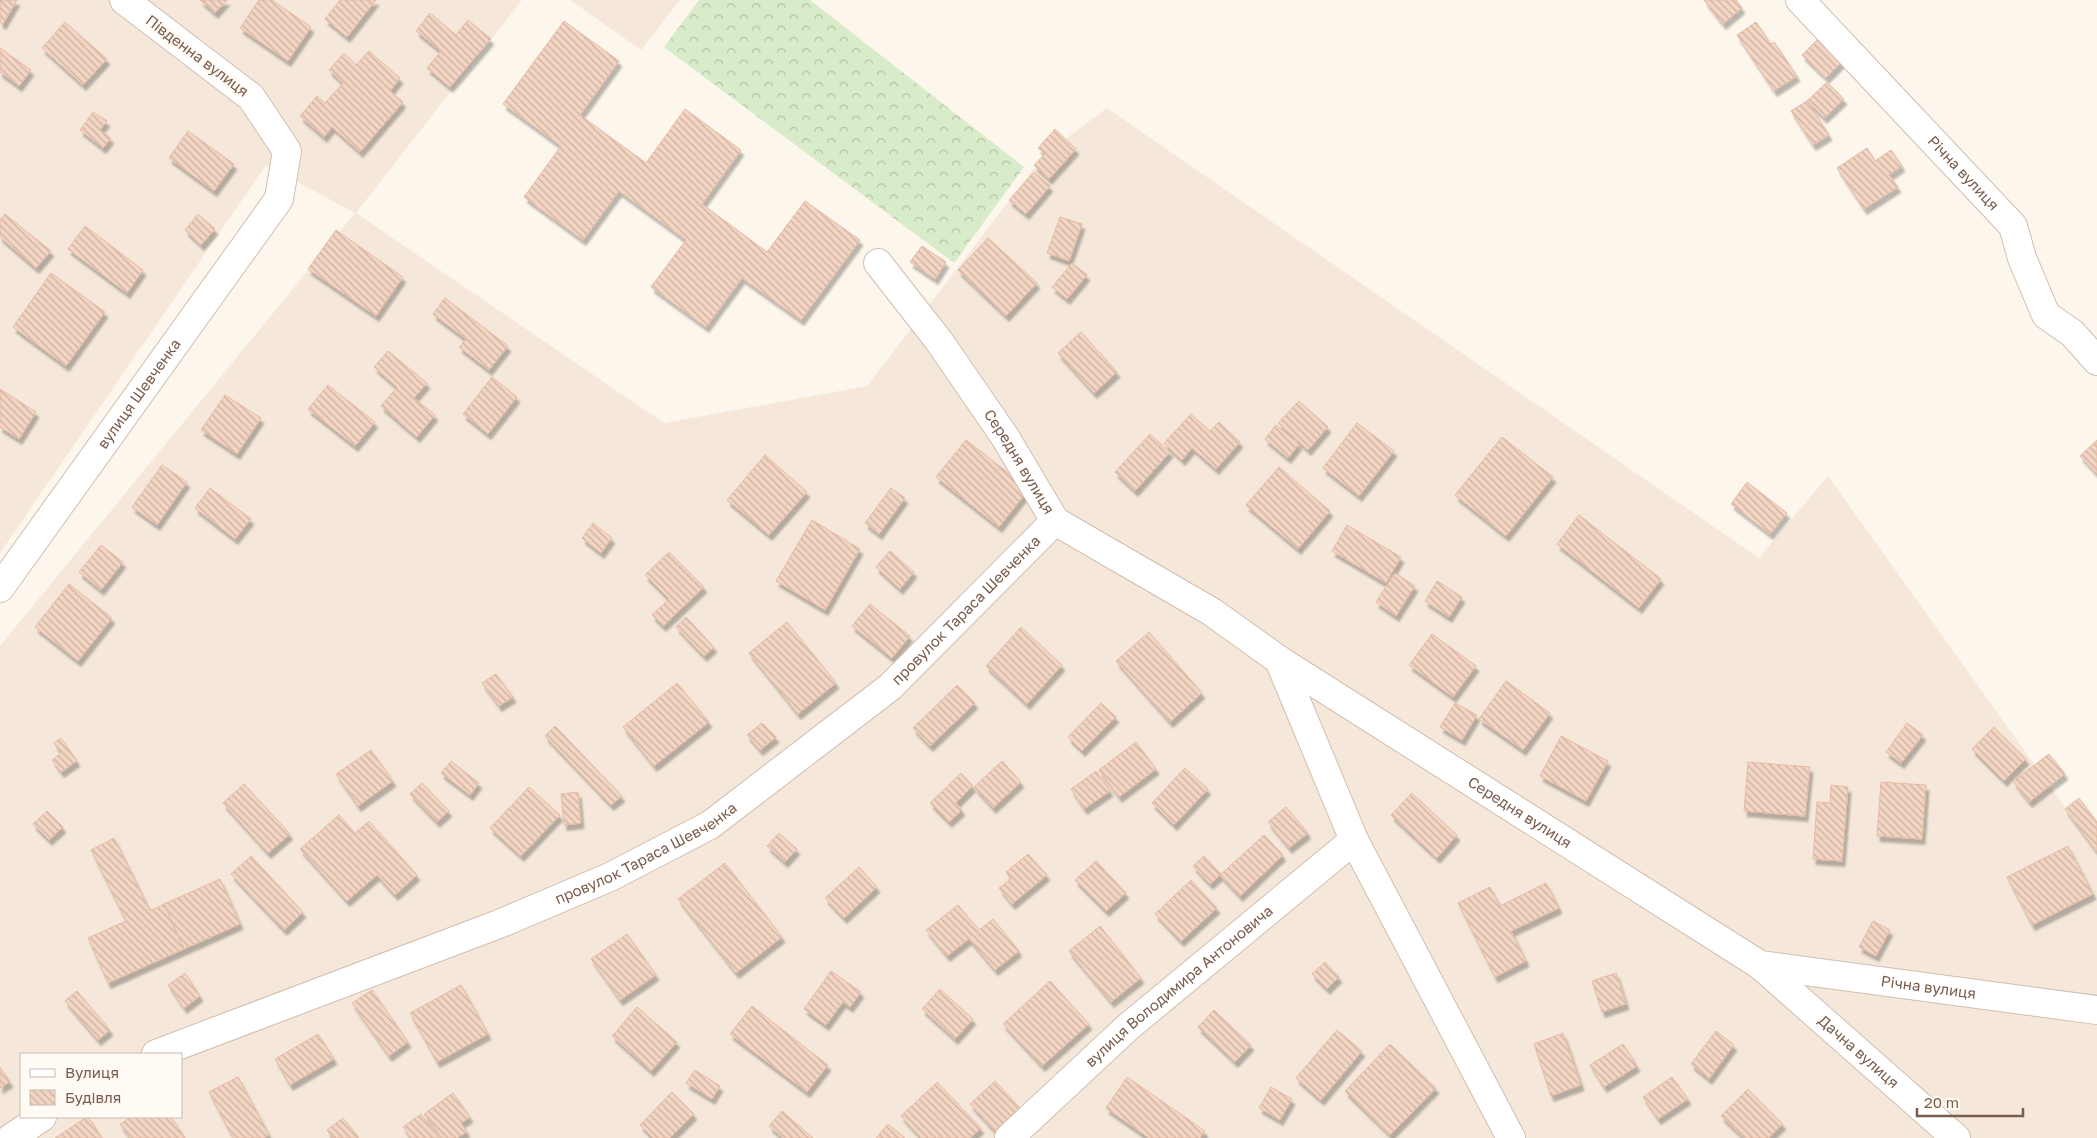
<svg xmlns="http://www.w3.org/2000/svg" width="2097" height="1138" font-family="'Golos Text',sans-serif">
<defs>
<pattern id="forest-crowns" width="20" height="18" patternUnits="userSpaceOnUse" patternTransform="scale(1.25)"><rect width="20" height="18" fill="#d8ecc9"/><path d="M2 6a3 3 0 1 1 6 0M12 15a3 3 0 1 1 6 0" fill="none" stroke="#b4c2a5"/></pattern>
<pattern id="building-back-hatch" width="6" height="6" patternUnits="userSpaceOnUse" patternTransform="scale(1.25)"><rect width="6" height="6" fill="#f3d5c3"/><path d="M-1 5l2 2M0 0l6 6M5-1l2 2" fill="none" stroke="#cab0a1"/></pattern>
<filter id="shadow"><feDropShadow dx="3" dy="5.5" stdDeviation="1" flood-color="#0004"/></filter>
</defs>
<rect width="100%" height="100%" fill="#fdf6ec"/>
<path fill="#f5e8da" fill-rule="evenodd" d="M0 0H522L356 213 664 423 867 386 1045 154 1107 108 1759 558 1828 476 2097 852V1138H0V646L355 213 266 165 0 553ZM21 1054H181V1117H21Z
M570 0H680L641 50Z"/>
<path fill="url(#forest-crowns)" d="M699 0H810L1024 167 954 263 664 47Z"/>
<path fill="url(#building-back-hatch)" stroke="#e6bba3" filter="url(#shadow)" d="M0 0H17L3 24 0 22Z
M200 0H227L215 13Z
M259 0H272L311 27 288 61 240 28Z
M340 0H376L347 37 325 19Z
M1704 0H1736L1742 8 1723 24Z
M430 13 456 35 468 20 491 39 450 87 427 68 441 51 416 31Z
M564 21 619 61 580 115 646 163 685 109 741 150 702 204 767 252 805 201 860 240 801 320 742 278 706 327 651 287 686 240 619 191 583 240 524 197 561 146 503 104Z
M65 22 107 59 83 85 42 48Z
M1756 22 1771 44 1774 42 1797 76 1774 91 1737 35Z
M1819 38 1843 61 1826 78 1802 55Z
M0 48 31 70 19 86 0 72Z
M369 51 400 78 390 91 403 102 360 152 332 127 324 137 300 116 317 96 325 103 343 83 329 70 344 53 356 65Z
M1827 82 1844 99 1824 118 1807 101Z
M1807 101 1829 135 1813 145 1791 111Z
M93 112 107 121 100 130 111 138 103 148 80 130Z
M1055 129 1076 149 1049 179 1034 165 1045 154 1038 148Z
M188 131 234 164 214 191 169 158Z
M1867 148 1875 161 1891 150 1902 166 1889 175 1898 187 1864 209 1837 168Z
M1034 172 1050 186 1026 214 1009 200Z
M5 214 51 251 36 268 0 237V220Z
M198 214 215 229 201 245 185 230Z
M1060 217 1082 224 1069 261 1047 253Z
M85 226 143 270 127 293 68 249Z
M336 230 403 277 376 316 308 269Z
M988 238 1037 283 1006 316 958 270Z
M922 246 946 262 935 279 910 262Z
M1072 263 1087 275 1067 299 1052 287Z
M51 273 105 312 66 366 13 327Z
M445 298 508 346 489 370 459 347 466 339 433 314Z
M1081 332 1117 372 1094 393 1058 353Z
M388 351 427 383 414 398 435 415 417 437 381 406 397 387 374 367Z
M492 377 517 397 488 434 463 414Z
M328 385 375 422 355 446 308 409Z
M0 389 36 412 19 439 0 427Z
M225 395 261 418 237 454 201 430Z
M1299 401 1328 427 1308 450 1278 423Z
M1191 414 1210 431 1219 422 1240 442 1216 469 1192 448 1182 460 1164 443Z
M1357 423 1394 451 1359 496 1323 468Z
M1276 425 1299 444 1288 458 1265 439Z
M1150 434 1170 452 1135 491 1115 472Z
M1502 437 1553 477 1506 536 1455 495Z
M966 440 1029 489 999 527 936 477Z
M2097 440V474L2080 456Z
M765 455 807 492 769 535 727 500Z
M162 465 187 482 157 525 132 507Z
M1279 467 1330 511 1298 549 1246 505Z
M1747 482 1787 513 1770 534 1731 504Z
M210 488 251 519 235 539 195 508Z
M891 488 905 498 879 534 865 523Z
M1579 515 1661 579 1639 608 1557 544Z
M812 520 860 549 825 610 776 581Z
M593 523 612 538 601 553 582 538Z
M1347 525 1401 557 1386 583 1332 551Z
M101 545 123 562 101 590 79 572Z
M890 551 914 572 900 589 876 567Z
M669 552 704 587 663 626 652 615 669 599 645 575Z
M1395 573 1415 586 1396 616 1376 602Z
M1437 581 1462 597 1449 617 1425 601Z
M69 584 112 618 78 661 35 627Z
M870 604 910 636 892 658 852 626Z
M686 617 714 647 704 656 676 627Z
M787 622 836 683 798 714 749 653Z
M1021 627 1062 665 1027 704 986 666Z
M1149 632 1202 693 1170 722 1116 661Z
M1432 634 1476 666 1453 697 1409 665Z
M496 674 513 697 499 706 482 683Z
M1506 681 1550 713 1523 750 1479 719Z
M677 683 709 722 654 766 623 727Z
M957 685 975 703 930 746 913 728Z
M1101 703 1116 717 1082 751 1068 737Z
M1455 703 1477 715 1462 740 1440 727Z
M762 723 776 737 760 750 747 735Z
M1907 723 1923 735 1901 763 1886 752Z
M555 726 622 796 611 805 545 736Z
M1994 727 2026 759 2004 781 1972 749Z
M1561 736 1608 761 1586 801 1540 776Z
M61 738 77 761 61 772 52 760 61 753 54 743Z
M1136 742 1156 769 1119 797 1099 770Z
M371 750 393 781 358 806 336 774Z
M2049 754 2065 774 2029 802 2013 781Z
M451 761 479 783 470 795 441 773Z
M1002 761 1021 782 993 808 974 787Z
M1748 762 1810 767 1805 816 1744 811Z
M1185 768 1208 789 1174 825 1152 803Z
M1096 771 1110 791 1084 809 1071 789Z
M961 773 973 786 956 803 962 810 949 822 930 803Z
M1881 782 1926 785 1922 839 1877 836Z
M422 783 449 811 437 822 410 794Z
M244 784 290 834 268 853 223 803Z
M1831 785 1848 787 1842 861 1813 859 1817 802 1830 803Z
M529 787 560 815 521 856 490 828Z
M578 792 581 823 564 825 561 794Z
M1412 793 1457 835 1437 858 1391 815Z
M2079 798 2097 822V852L2065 809Z
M1286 807 1308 833 1289 848 1268 822Z
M47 811 63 827 49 840 33 824Z
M339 815 355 833 369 821 417 875 395 895 377 875 347 901 300 849Z
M779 833 797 849 785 862 767 846Z
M1264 835 1283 855 1240 896 1220 875Z
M114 838 150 911 164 904 184 949 108 983 88 938 126 921 91 850Z
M2068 846 2093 894 2032 925 2007 877Z
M1028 854 1047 875 1012 904 999 888 1011 879 1006 872Z
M251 856 303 912 284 930 231 874Z
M1204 856 1221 874 1210 884 1193 866Z
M1096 861 1126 893 1106 911 1075 880Z
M725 863 782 937 736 973 678 899Z
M859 867 877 887 844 918 825 898Z
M220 879 240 924 184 949 164 904Z
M1191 880 1217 908 1181 941 1155 914Z
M1546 883 1559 908 1511 931 1526 961 1495 977 1458 903 1490 887 1500 906Z
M958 905 979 930 993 919 1019 951 995 970 969 939 947 956 926 930Z
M1873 921 1890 930 1876 956 1859 947Z
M1100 926 1141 978 1111 1002 1069 951Z
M627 934 656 975 620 1000 591 959Z
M1325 962 1339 977 1327 989 1312 974Z
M831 971 861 992 850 1007 843 1002 826 1025 804 1009Z
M185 973 200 996 184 1008 168 985Z
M1616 973 1626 1004 1602 1012 1592 981Z
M1050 981 1089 1024 1042 1066 1003 1024Z
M461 985 488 1034 437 1062 410 1013Z
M940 989 973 1019 955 1039 922 1009Z
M372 990 408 1042 389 1056 352 1003Z
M77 991 110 1030 98 1040 65 1001Z
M752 1006 828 1065 807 1092 730 1034Z
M637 1007 677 1042 651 1071 612 1036Z
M1214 1010 1251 1045 1235 1062 1198 1027Z
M1337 1030 1362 1051 1321 1100 1296 1078Z
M1716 1031 1734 1045 1709 1079 1691 1064Z
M1563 1033 1581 1085 1551 1096 1534 1044Z
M318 1034 334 1059 290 1085 275 1059Z
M1390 1044 1436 1088 1390 1135 1345 1091Z
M1623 1044 1637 1066 1604 1087 1590 1065Z
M0 1067 10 1082 0 1088Z
M695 1070 720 1086 712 1099 686 1083Z
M238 1077 269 1135 263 1138H233L209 1092Z
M1127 1077 1205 1131 1200 1138H1149L1106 1108Z
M1672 1077 1688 1099 1658 1119 1643 1097Z
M995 1081 1020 1108 995 1131 970 1104Z
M937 1082 981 1128 970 1138H921L901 1116Z
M1271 1087 1292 1099 1280 1120 1259 1108Z
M1748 1089 1783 1124 1768 1138H1744L1721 1116Z
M672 1092 694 1114 670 1138H653L640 1125Z
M453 1093 470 1117 461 1123 467 1132 457 1138H442L424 1114Z
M782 1111 813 1138H783L769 1126Z
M421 1114 439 1138H411L403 1127Z
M88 1117 102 1138H55L87 1117Z
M131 1117H171L185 1138H130L120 1124Z
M343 1118 359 1138H333L327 1130Z
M888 1124 905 1138H876Z"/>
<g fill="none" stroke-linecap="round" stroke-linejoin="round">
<g stroke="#d1beb0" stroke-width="30">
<g id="minor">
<path id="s1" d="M1800 0 2013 226 2022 258 2046 315 2072 333 2097 361"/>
<path id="s2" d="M878 263 939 341 1005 437 1055 521 1212 612 1279 660 1760 965 1956 1138"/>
<path id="s3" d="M0 588 279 199 287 151 251 97 124 0"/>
<path d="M1279 660 1354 840 1511 1138"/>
<path id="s4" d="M1760 965 2097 1010"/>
<path id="s5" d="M156 1054 499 924 610 877 710 825 890 687 1055 521"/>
<path d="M11 1138 42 1117"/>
<path id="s6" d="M1009 1138 1128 1027 1354 840"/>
</g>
</g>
<use href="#minor" stroke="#fff" stroke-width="28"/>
</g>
<g text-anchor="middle" stroke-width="5" stroke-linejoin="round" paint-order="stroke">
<g font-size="15" fill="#7a5c4d" stroke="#fffaf3">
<text transform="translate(197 56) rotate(37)" y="5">Південна вулиця</text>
<text dy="5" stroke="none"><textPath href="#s1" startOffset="238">Річна вулиця</textPath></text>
<text dy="5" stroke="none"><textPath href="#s3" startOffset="239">вулиця Шевченка</textPath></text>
<text dy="5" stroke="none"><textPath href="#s2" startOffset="244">Середня вулиця</textPath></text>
<text dy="5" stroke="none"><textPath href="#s5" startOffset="935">провулок Тараса Шевченка</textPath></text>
<text dy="5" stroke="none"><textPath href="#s2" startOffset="862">Середня вулиця</textPath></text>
<text dy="5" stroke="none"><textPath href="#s5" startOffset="530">провулок Тараса Шевченка</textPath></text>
<text dy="5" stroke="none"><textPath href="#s6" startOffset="228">вулиця Володимира Антоновича</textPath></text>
<text dy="5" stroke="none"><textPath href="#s4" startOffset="170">Річна вулиця</textPath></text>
<text dy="5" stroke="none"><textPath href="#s2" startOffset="1278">Дачна вулиця</textPath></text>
</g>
</g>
<rect x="20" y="1053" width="162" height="65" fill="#fffaf3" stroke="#cabbb1"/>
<rect x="30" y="1069" width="25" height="8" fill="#ffffff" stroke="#cabbb1"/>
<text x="65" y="1078" font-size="15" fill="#7a5c4d">Вулиця</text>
<rect x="30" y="1090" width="25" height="15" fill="url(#building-back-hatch)" stroke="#cabbb1"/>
<text x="65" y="1103" font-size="15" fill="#7a5c4d">Будівля</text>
<path d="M1917 1108v8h106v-8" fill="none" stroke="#7a5c4d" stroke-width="2.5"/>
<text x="1924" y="1108" font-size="15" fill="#7a5c4d" stroke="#fffaf3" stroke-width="4" paint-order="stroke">20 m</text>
</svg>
